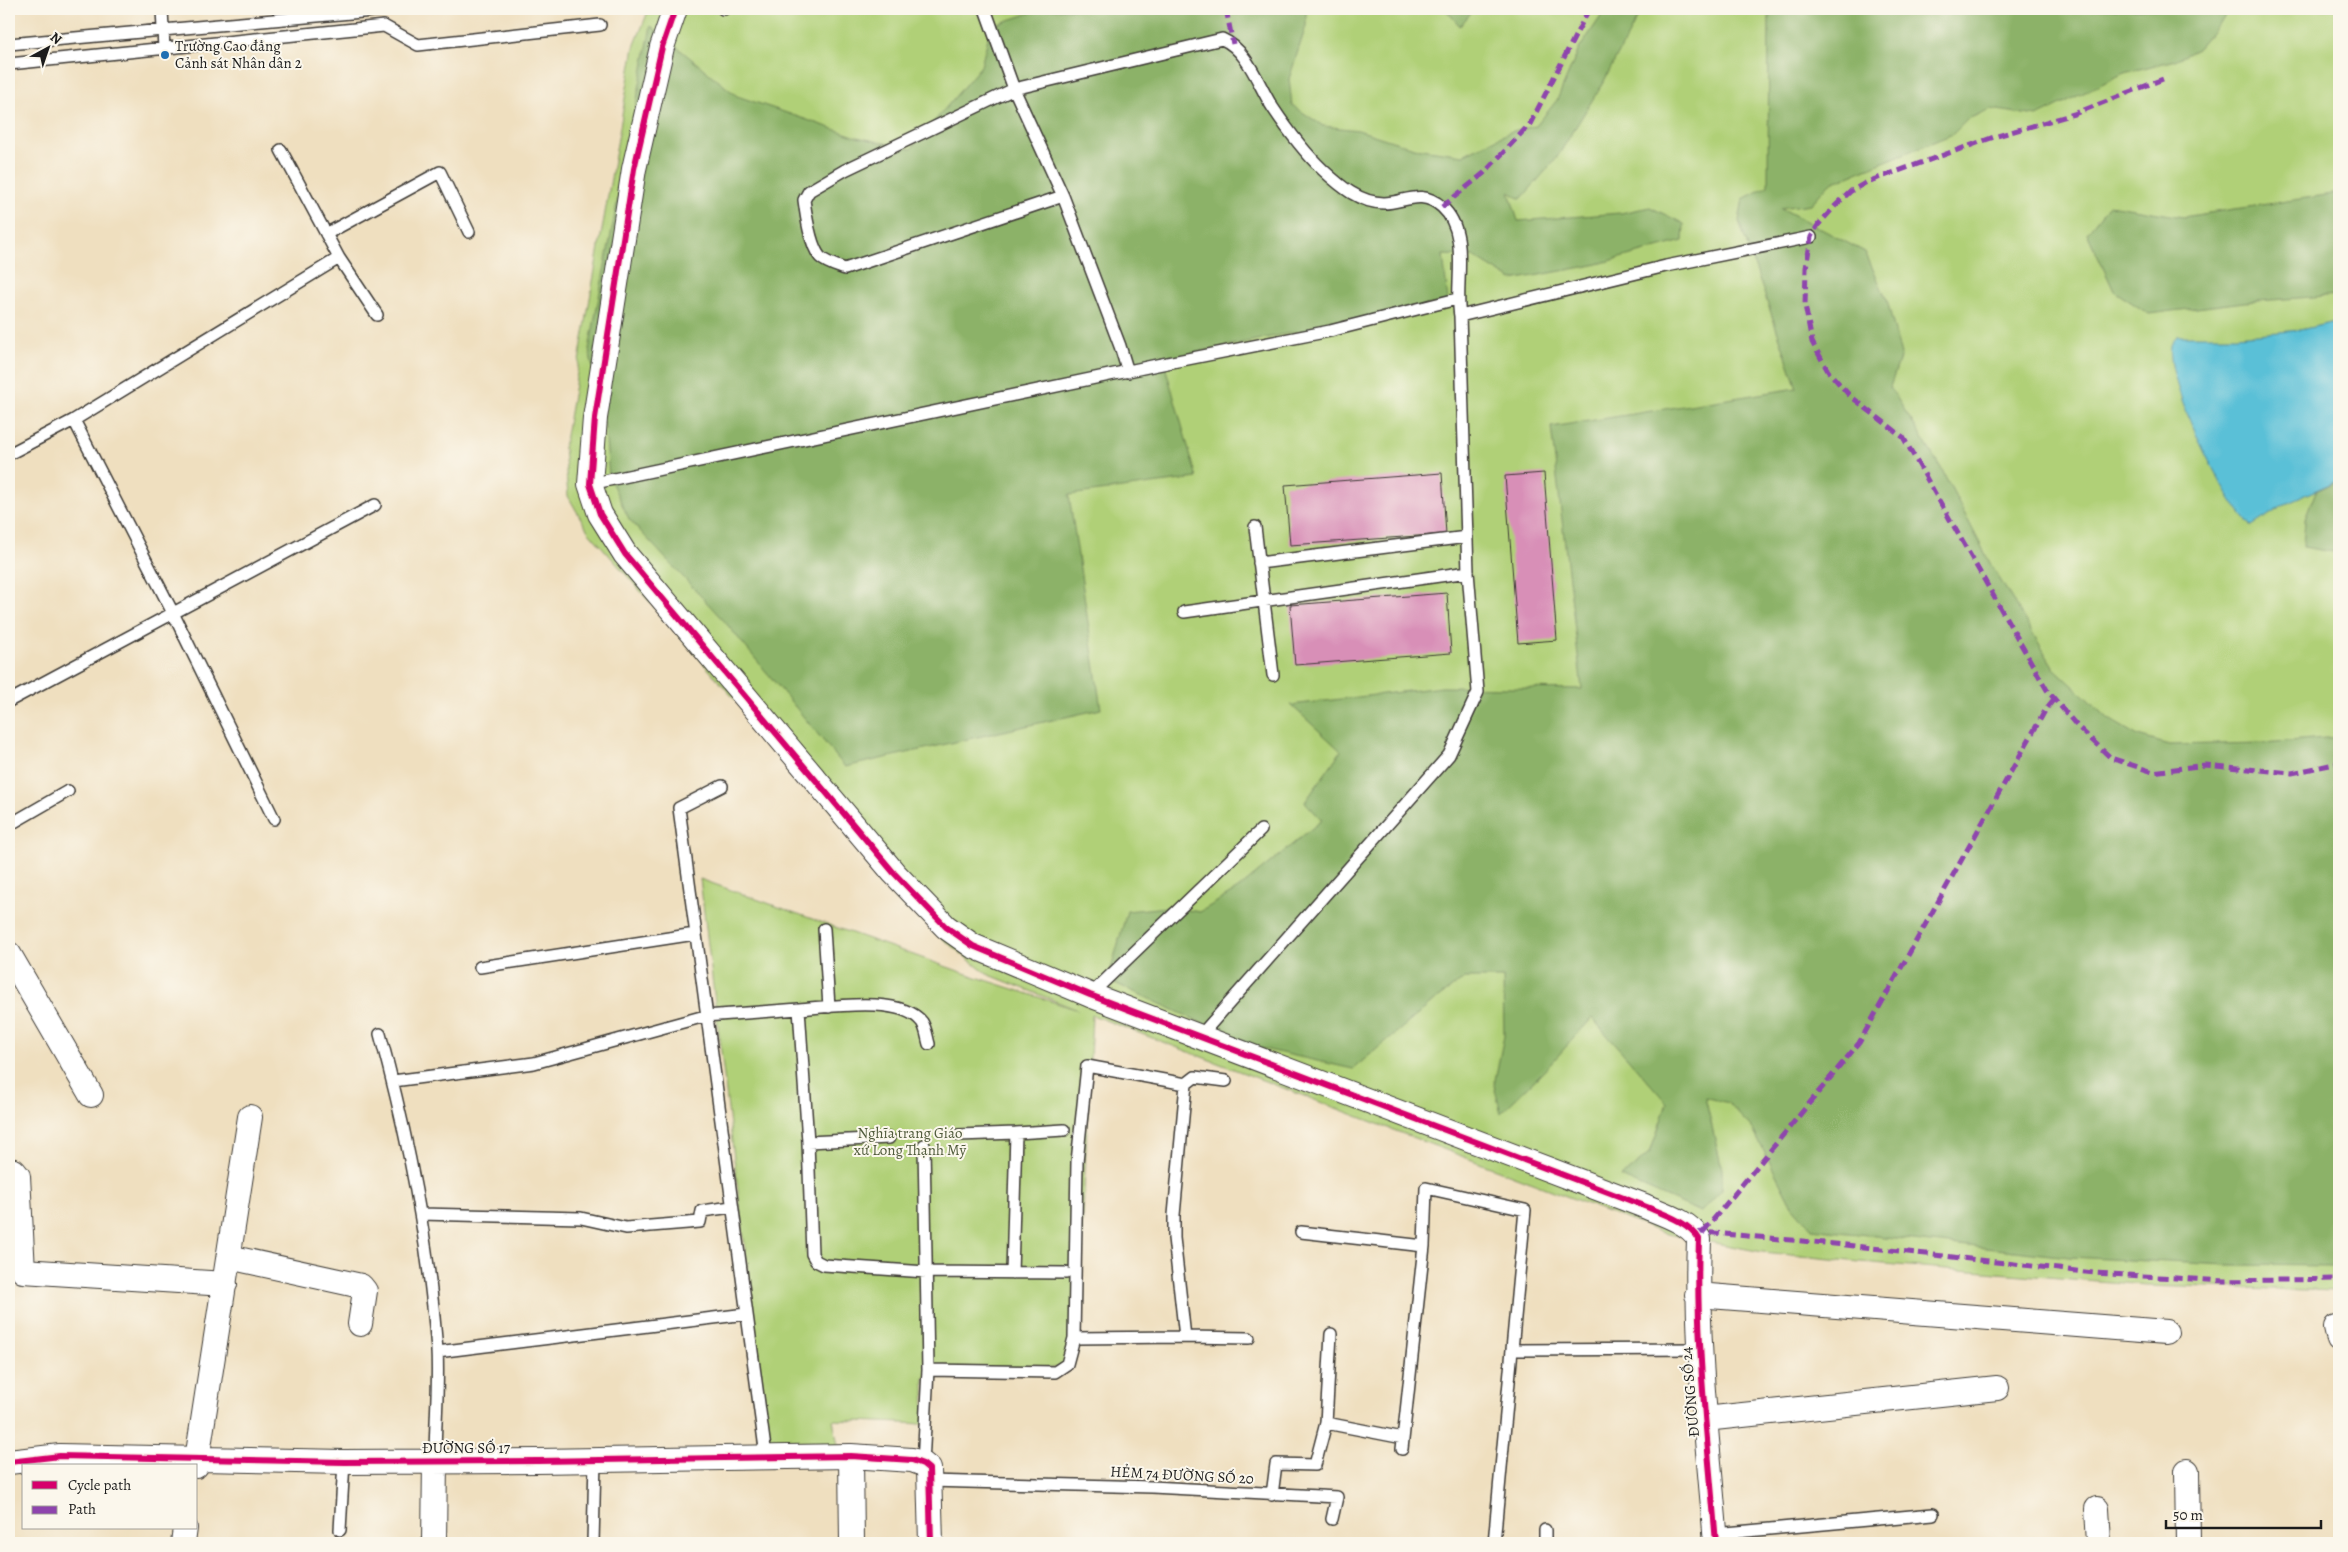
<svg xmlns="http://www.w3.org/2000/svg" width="2348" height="1552" font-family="Alegreya,serif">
<rect width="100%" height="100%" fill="#fbf7ec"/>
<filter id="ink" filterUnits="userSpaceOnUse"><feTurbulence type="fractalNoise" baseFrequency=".02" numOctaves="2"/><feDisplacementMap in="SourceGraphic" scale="10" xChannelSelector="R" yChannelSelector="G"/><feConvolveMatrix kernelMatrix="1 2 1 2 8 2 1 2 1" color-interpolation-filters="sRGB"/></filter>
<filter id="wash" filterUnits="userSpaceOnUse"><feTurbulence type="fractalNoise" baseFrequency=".0096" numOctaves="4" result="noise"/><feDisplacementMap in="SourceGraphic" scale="20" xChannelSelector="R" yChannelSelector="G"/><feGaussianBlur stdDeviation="1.12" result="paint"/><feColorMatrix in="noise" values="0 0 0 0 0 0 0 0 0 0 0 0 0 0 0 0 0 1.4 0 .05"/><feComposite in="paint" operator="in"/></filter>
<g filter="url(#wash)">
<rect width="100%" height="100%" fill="#efdfbf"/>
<path fill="#b0d077" stroke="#66764a" d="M649 9H2339V1291L2147 1285 1860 1262 1762 1252 1663 1233 1092 1015 1077 1347 1065 1366 924 1378 925 1424 833 1420 839 1450 769 1445 700 879 964 973 1078 1010 987 974 939 936 895 883 588 531 568 496 564 447 634 47Z"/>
<path fill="#8cb268" stroke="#546742" d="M1030 9H1306V26L1289 79 1292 105 1323 126 1358 130 1414 148 1463 155 1512 131 1536 126 1557 100 1579 49 1606 9H1642L1604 81 1556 159 1521 199 1509 192 1518 221 1621 213 1650 207 1684 224 1683 241 1594 265 1512 280 1473 256 1443 255 1448 301 1163 359 1197 478 1069 495 1101 709 845 767 725 622 629 519 609 477 605 428 589 349 651 26 737 96 857 137 911 149 981 66 991 26 1030 13Z
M1445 9H1474L1460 26Z
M1769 9H2232L2197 49 2175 60 2124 73 2037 116 1991 109 1968 119 1953 134 1829 184 1811 204 1781 208 1865 252 1887 300 1901 355 1890 387 1941 468 1990 563 2054 668 2109 719 2138 736 2169 745 2263 743 2339 737V1266L2226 1265 2069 1257 1812 1229 1792 1206 1752 1128 1728 1103 1705 1097 1722 1169V1190L1701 1212 1621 1177 1650 1153 1667 1103 1592 1018 1545 1070 1501 1113 1494 1085 1504 1036 1503 978H1465L1434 1001 1353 1069 1255 1047 1108 980 1127 911 1167 907 1200 912 1238 889 1322 820 1305 802 1341 751 1291 705 1442 687 1582 689 1551 427 1797 388 1739 221 1743 199 1768 186Z
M2339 193V295L2244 302 2149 314 2114 291 2087 233 2109 205 2183 217Z
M2339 480V553L2303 547 2305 519 2316 491Z"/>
<path fill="#5ac0d7" stroke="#3b6e7a" d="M2339 321V480L2289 502 2252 526C2225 503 2165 382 2171 346 2171 343 2175 339 2177 336H2236L2300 330Z"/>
<g id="blocks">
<path fill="#d88fb7" d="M1442 473 1446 534 1290 545 1285 485Z
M1544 473 1557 640 1518 643 1505 476Z
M1447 593 1451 653 1295 665 1290 605Z"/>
</g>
</g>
<g filter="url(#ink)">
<use href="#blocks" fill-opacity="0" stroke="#3c3934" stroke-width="1"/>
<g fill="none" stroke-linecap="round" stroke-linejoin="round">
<g stroke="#3c3934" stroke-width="14">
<path id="lane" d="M162 9 164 49
M723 9H724
M985 9 1014 89 1063 196 1120 346 1128 372
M9 44 384 10
M9 64 384 26 418 45 600 25
M1063 196 845 269C837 266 826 263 820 257 810 245 806 215 804 200L809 191 845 170 1014 89 1222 39C1248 50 1258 85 1273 108 1287 129 1304 152 1323 170 1340 186 1360 203 1384 203 1404 203 1421 188 1442 207 1471 233 1454 283 1460 316L1468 572 1478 692 1449 755 1200 1036
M326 234 440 172 469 232
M339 258 377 315
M1460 316 1666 266 1811 237
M74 420 173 613 274 819
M9 454 74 420 339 258 281 150
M590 484 1157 365 1330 331 1457 299
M1255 527 1273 675
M1259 563 1467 537
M1184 612 1468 572
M9 701 375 505
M722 786 679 808 766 1456
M9 825 68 791
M824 929 829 1007
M480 967 695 934
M1090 995 1261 830
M799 1009C830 1007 901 995 922 1022 926 1028 927 1037 929 1044
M380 1034C408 1137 429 1244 437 1350 439 1386 435 1424 435 1460
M393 1081 534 1063 705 1016 799 1009 808 1142 812 1254 816 1261 824 1265 926 1272 1066 1273
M958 1135 1016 1133
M808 1142 889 1138
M421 1214 581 1218 626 1228 700 1222 702 1211 732 1207
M1301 1232 1424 1246
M1012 1273 1016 1133 1064 1130
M1185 1337 1174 1238V1215L1186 1084
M1074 1338 1185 1337 1249 1338
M1513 1350 1699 1349
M437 1352 746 1314
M928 1370 1055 1372 1067 1364 1074 1338 1077 1162 1087 1066 1186 1084 1195 1077 1226 1081
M1326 1423 1331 1334
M1402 1449 1424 1246 1426 1188 1525 1210 1494 1543
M923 1464 928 1370 924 1145
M929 1481 1152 1487 1337 1497 1332 1519
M1272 1495 1276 1464 1315 1465 1326 1423 1403 1438
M340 1530 344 1462
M1545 1530V1543
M1715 1534 1933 1514
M593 1543 595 1460"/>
</g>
<g stroke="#3c3934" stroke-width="26">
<path id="street" d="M675 9 662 47 634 169 595 418 590 484 600 514 625 554 894 873 946 927 973 946 1090 995 1642 1205C1660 1213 1689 1221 1699 1239 1695 1341 1708 1442 1716 1543
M9 954 91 1095
M9 1170 14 1171 18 1176 23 1271 225 1284
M229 1257 361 1286 365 1291 360 1324
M1697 1295 2166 1332
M2336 1327 2339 1340
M1705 1419 1997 1388
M851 1456 852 1543
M9 1462 60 1456 344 1462 538 1461 851 1456 912 1460 923 1464 929 1469 931 1543
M196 1466 250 1117
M2187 1471 2188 1543
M2097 1509 2099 1543
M183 1543 185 1528
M434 1543 435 1460"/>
</g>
<use href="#lane" stroke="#fff" stroke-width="11"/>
<use href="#street" stroke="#fff" stroke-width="24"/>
<path stroke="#8e44ad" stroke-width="5" stroke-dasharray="10 5" stroke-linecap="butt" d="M1226 9 1233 44
M2163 79 2074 114 1997 136 1867 182 1851 191 1835 206 1818 225 1811 237 1806 268 1805 305 1812 342 1828 371 1849 395 1903 437 2047 690 2077 726 2111 758 2153 772 2205 765 2292 773 2339 763
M1442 207 1484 173 1530 124 1589 9
M1703 1232 1859 1043 2046 709 2054 699
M1695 1233 1703 1232 1846 1245 2094 1273 2225 1281 2339 1279"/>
<g stroke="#fbf7ec" stroke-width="9">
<path id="cycleway" d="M675 9 662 47 634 169 595 418 590 484 600 514 625 554 894 873 946 927 973 946 1090 995 1642 1205C1660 1213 1689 1221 1699 1239 1695 1341 1708 1442 1716 1543
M9 1462 60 1456 344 1462 538 1461 851 1456 912 1460 923 1464 929 1469 931 1543"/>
</g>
<use href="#cycleway" stroke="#d6006c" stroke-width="6"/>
</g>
</g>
<circle fill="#1f6fb2" stroke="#fbf7ec" stroke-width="2" cx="165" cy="55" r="5"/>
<g text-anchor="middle" stroke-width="4" stroke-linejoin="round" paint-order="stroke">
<g font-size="15" fill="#1c1c1c" stroke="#fbf7ec" text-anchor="start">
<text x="175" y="51">Trường Cao đẳng<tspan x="175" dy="17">Cảnh sát Nhân dân 2</tspan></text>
</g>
<g font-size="15" fill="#505b3c" stroke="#fbf7ec">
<text x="910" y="1138">Nghĩa trang Giáo<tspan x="910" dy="17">xứ Long Thạnh Mỹ</tspan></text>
</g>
<g font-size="15" fill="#1c1c1c" stroke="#fbf7ec">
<text transform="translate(1690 1392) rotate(-95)" y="5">ĐƯỜNG SỐ 24</text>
<text x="466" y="1453">ĐƯỜNG SỐ 17</text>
<text transform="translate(1182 1475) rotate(3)" y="5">HẺM 74 ĐƯỜNG SỐ 20</text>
</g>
</g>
<rect width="2348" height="1552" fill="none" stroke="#fbf7ec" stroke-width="30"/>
<rect x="22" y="1464" width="175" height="65" fill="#fbf7ec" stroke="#a29f99"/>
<rect x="32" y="1481" width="25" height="8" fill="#d6006c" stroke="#a29f99"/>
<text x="68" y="1490" font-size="15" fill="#1c1c1c">Cycle path</text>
<rect x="32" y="1506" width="25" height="8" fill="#8e44ad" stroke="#a29f99"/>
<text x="68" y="1514" font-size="15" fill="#1c1c1c">Path</text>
<g transform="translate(48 48) rotate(40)" stroke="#fbf7ec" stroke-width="4" paint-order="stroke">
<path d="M0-4L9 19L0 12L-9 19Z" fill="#1c1c1c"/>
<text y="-8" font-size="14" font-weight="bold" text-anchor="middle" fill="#1c1c1c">N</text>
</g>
<path d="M2166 1520v8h155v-8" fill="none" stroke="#1c1c1c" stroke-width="2.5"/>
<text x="2173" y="1520" font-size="15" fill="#1c1c1c" stroke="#fbf7ec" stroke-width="4" paint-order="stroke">50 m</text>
</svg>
